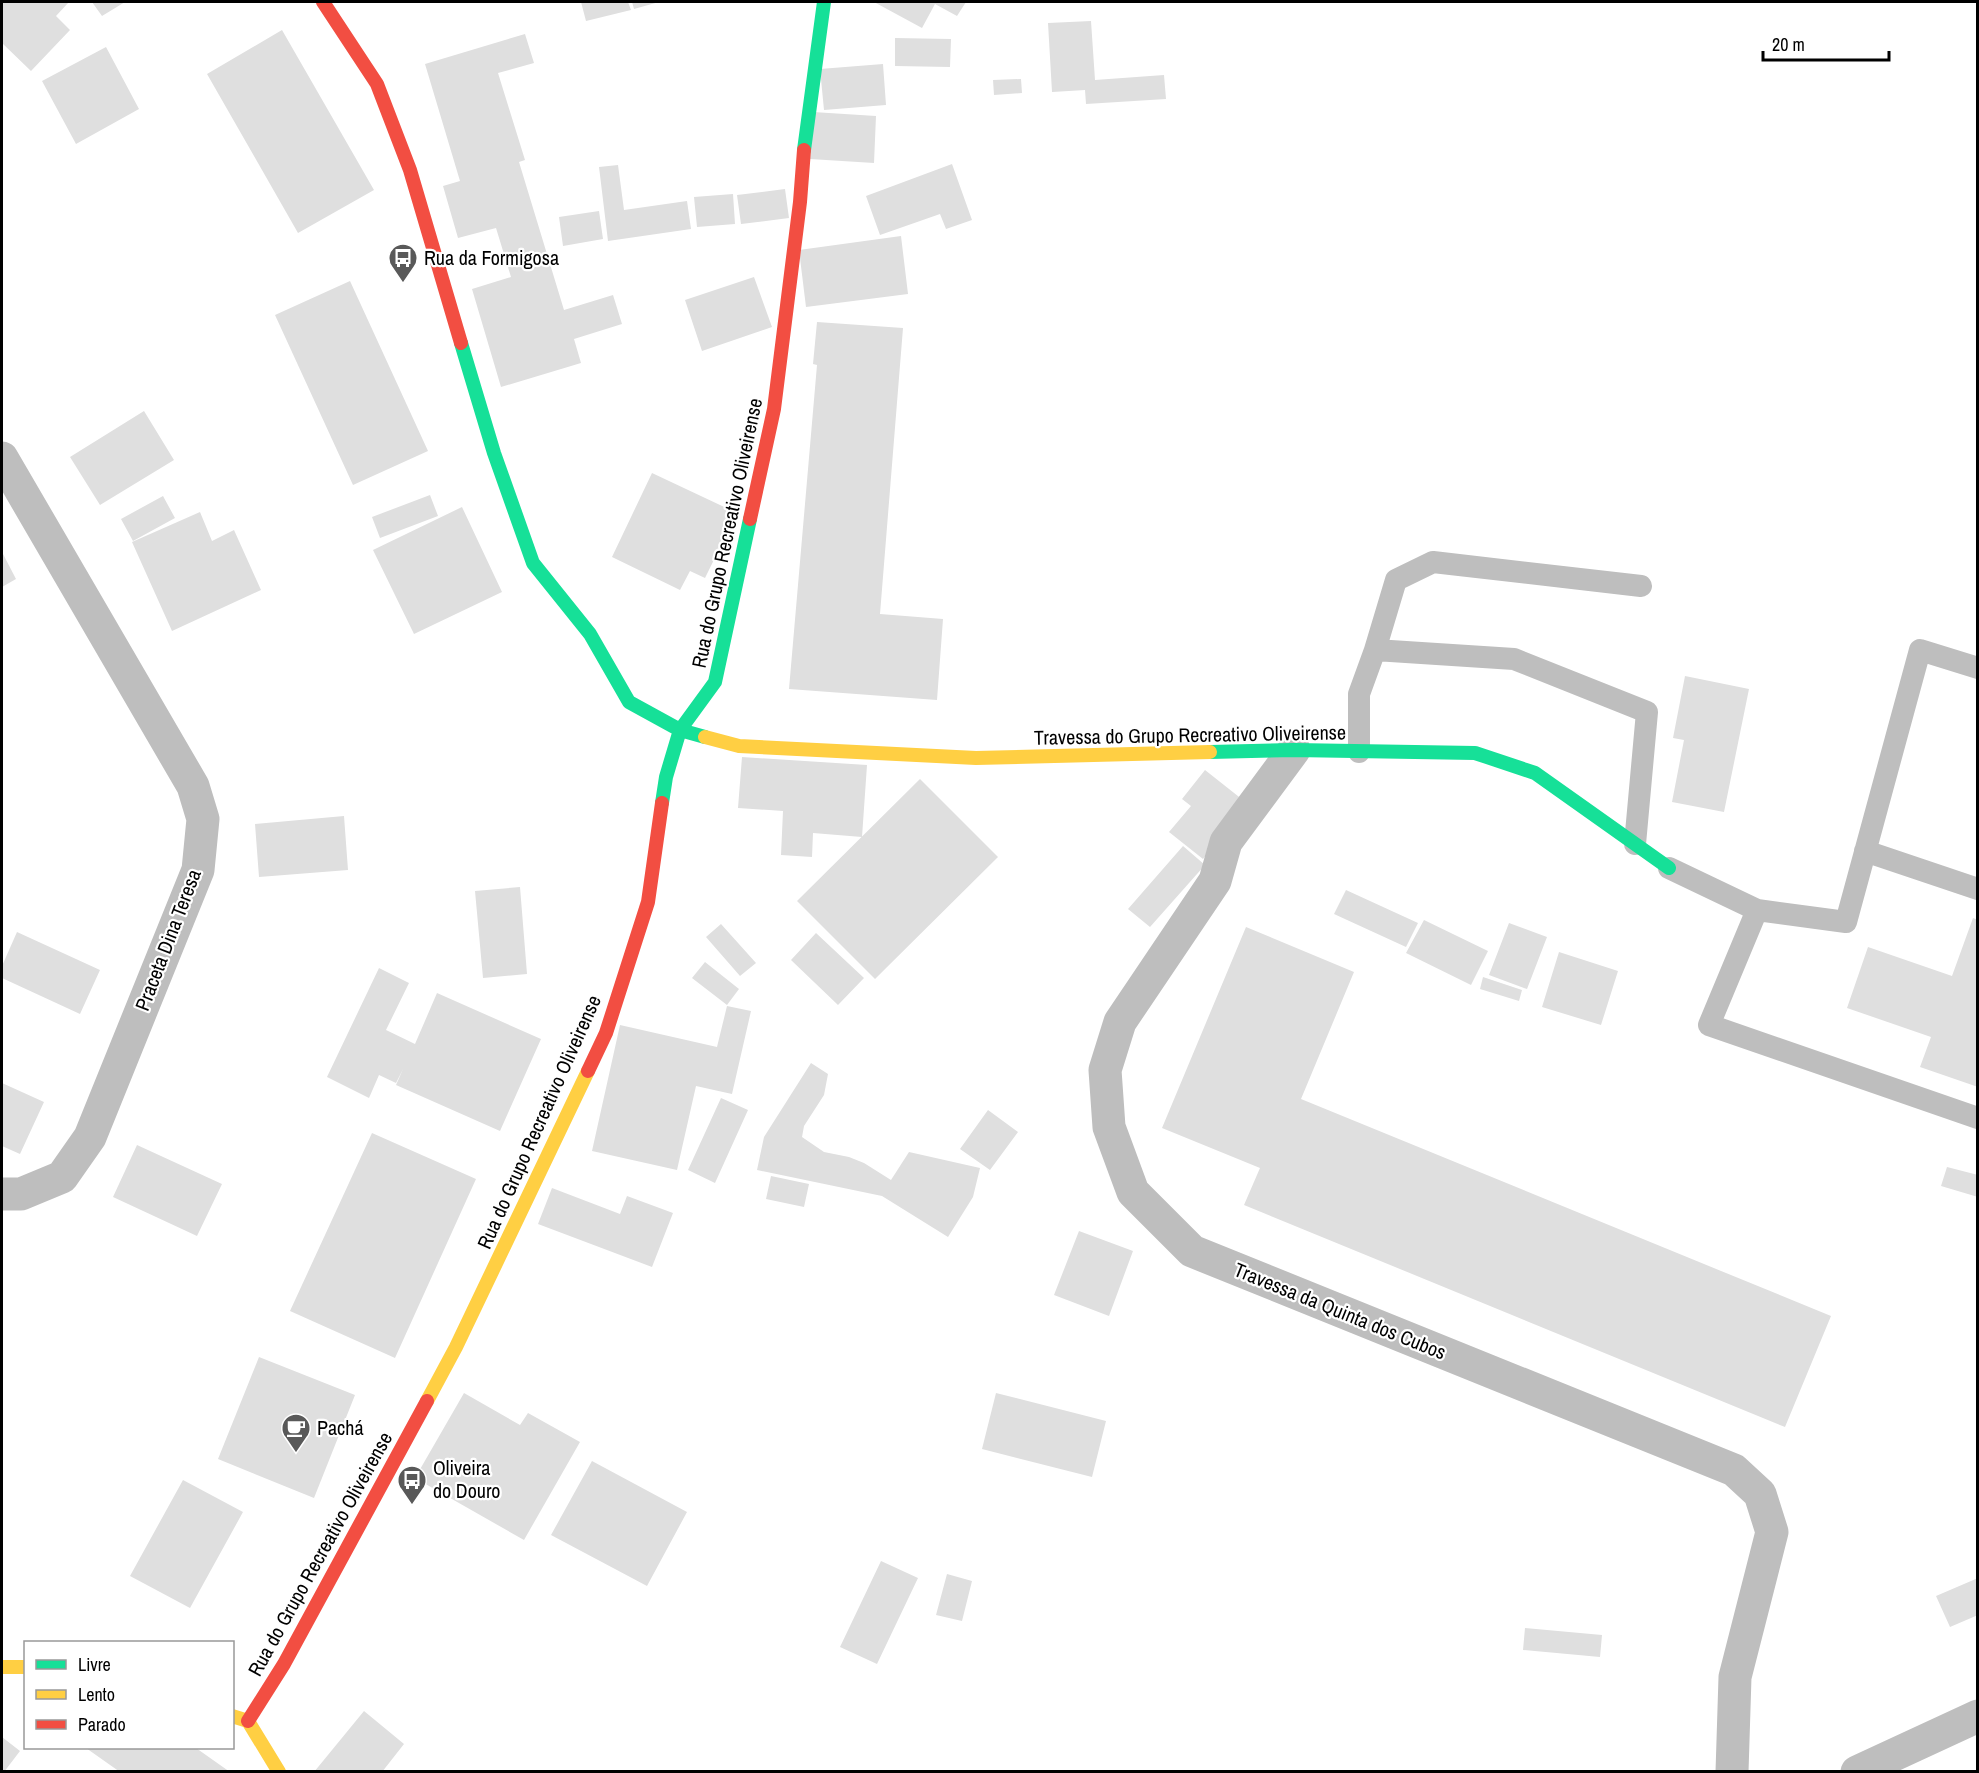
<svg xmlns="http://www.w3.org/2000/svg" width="1979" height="1773" font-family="'Archivo Narrow',sans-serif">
<rect width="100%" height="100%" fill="#fff"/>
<path fill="#dfdfdf" d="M2 2H69L56 16 70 30 31 71 2 43Z
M92 2H125L102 16Z
M581 2H628L631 10 586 21Z
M632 2H659L634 9Z
M874 2H966L957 16 935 4 922 28Z
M1091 21 1095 80 1164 75 1166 99 1086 104 1085 90 1052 92 1048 23Z
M282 30 374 190 298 233 207 74Z
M525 34 534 63 498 73 525 160 519 162 564 310 613 295 622 324 574 339 581 363 501 387 472 289 511 277 496 228 458 238 443 186 460 181 425 64Z
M895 38 951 39 950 67 895 66Z
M106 47 139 109 76 144 42 81Z
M883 64 886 105 824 110 820 69Z
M1021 79 1022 93 994 95 993 80Z
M813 112 876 116 874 163 810 159Z
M952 164 972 220 946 229 940 214 880 235 866 196Z
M618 165 624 210 687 201 691 229 608 241 599 167Z
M785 189 789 218 741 224 737 195Z
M733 194 735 224 697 227 694 197Z
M599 211 603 239 563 246 559 217Z
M901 236 908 294 806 307 799 250Z
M754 277 772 327 702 351 685 300Z
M350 281 428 451 353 485 275 315Z
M817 322 903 328 880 614 943 619 937 700 789 689 817 365 813 364Z
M144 411 174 460 100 505 70 457Z
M652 473 737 513 705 578 690 571 680 590 612 557Z
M430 495 438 516 380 538 372 517Z
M163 496 175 518 133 541 121 519Z
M462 507 502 592 414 634 373 550Z
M200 512 212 541 234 530 261 590 172 631 132 542Z
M2 552 16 579 2 587Z
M1685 676 1749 689 1724 812 1672 802 1684 740 1673 738Z
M742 757 867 765 862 837 813 833 812 857 781 855 783 811 738 808Z
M1205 770 1248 804 1203 859 1169 832 1191 806 1182 799Z
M920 779 998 857 875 979 797 901Z
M344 816 348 870 259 877 255 824Z
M1183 846 1205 865 1150 927 1128 909Z
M520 887 527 974 483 978 475 891Z
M1346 890 1418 923 1406 947 1334 914Z
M1973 918 1978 920V1087L1920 1067 1931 1037 1847 1008 1868 947 1952 976Z
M1424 920 1488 951 1471 985 1406 953Z
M1509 923 1547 937 1527 989 1489 975Z
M721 924 756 963 740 976 706 937Z
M1246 927 1354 972 1301 1099 1831 1316 1785 1427 1244 1205 1260 1168 1162 1128Z
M17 932 100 970 80 1014 2 978V966Z
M816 933 864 978 838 1005 791 960Z
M1559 952 1618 971 1601 1025 1542 1007Z
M705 962 739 989 727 1005 692 978Z
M379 968 409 983 386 1030 415 1044 437 993 541 1039 500 1131 396 1085 403 1069 396 1083 379 1075 369 1098 327 1077Z
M1483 977 1522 990 1519 1001 1480 989Z
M727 1006 751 1011 732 1094 696 1086 677 1170 592 1151 620 1025 717 1047Z
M811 1063 828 1074 824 1095 804 1126 802 1137 824 1152 849 1157 864 1163 891 1180 909 1152 980 1168 973 1197 948 1237 882 1196 757 1170 764 1137Z
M2 1083 44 1102 20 1154 2 1146Z
M721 1098 748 1110 715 1183 688 1170Z
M988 1110 1018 1132 990 1170 960 1149Z
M372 1133 476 1179 395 1358 290 1311Z
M137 1145 222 1184 197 1236 113 1197Z
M1947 1167 1978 1175V1197L1941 1186Z
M771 1176 809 1184 804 1207 766 1199Z
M552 1188 620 1214 627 1196 673 1213 652 1267 538 1224Z
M1079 1231 1133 1251 1109 1316 1054 1295Z
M259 1357 355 1395 314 1498 218 1459Z
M464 1393 520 1425 528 1413 580 1442 524 1540 415 1478Z
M996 1393 1106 1421 1092 1477 982 1449Z
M592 1461 687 1512 647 1586 551 1535Z
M183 1480 243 1512 190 1608 130 1576Z
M881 1561 918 1578 877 1664 840 1647Z
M947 1574 972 1581 962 1621 936 1615Z
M1978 1578V1615L1950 1627 1936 1596Z
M1525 1628 1602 1635 1600 1657 1523 1650Z
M364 1711 404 1744 382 1772H314Z
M2 1737 20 1751 4 1772H2Z
M86 1748H196L230 1772H120Z"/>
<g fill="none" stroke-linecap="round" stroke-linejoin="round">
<path stroke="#bebebe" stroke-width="22" d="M1375 650 1396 580 1433 562 1641 586
M1359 752V694L1375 650 1514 659 1647 712 1635 844
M1865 851 1978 889
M1669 868 1757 910 1846 922 1920 650 1978 668
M1757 910 1709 1025 1978 1118"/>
<path stroke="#bebebe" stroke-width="33" d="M2 458 193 786 203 819 198 870 90 1137 62 1177 21 1194H2
M1294 750 1226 842 1215 881 1120 1022 1105 1070 1109 1127 1133 1192 1192 1251 1734 1470 1760 1494 1772 1532 1735 1677 1732 1772
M1857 1772 1978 1716"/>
<path stroke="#16e098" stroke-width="14" d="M804 150 824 2
M461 343 494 453 533 563 590 634 629 702 680 730 705 737
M1210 752 1294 750 1475 753 1535 773 1669 868
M662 803 666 777 680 730 715 682 750 519"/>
<path stroke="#ffcf43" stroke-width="14" d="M705 737 739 746 976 758 1210 752
M427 1401 456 1347 588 1071
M2 1667H26
M232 1716 248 1721 279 1772"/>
<path stroke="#f24e42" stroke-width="14" d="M323 2 377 84 410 170 461 343
M750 519 774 409 800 202 804 150
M588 1071 606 1033 648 902 662 803
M248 1721 284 1664 427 1401"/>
</g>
<defs>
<g id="bus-pin" transform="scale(1.5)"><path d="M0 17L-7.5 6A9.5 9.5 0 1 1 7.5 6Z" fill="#595959" stroke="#fff"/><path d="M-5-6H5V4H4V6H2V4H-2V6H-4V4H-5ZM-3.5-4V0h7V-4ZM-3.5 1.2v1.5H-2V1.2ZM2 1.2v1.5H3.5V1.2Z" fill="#fff"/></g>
<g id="cafe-pin" transform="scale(1.5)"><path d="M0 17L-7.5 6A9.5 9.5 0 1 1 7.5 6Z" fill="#595959" stroke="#fff"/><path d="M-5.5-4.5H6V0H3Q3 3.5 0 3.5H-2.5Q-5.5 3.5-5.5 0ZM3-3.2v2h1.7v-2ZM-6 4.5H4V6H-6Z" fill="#fff"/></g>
</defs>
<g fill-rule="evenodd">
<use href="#bus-pin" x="403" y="258"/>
<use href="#cafe-pin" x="296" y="1428"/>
<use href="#bus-pin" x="412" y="1480"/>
</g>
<g text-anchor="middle" stroke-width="4.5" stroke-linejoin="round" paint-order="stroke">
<g font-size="20" fill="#000" stroke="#fff" text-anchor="start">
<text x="424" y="265">Rua da Formigosa</text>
<text x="317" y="1435">Pachá</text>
<text x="433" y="1475">Oliveira<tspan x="433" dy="23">do Douro</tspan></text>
</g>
<g font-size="20" fill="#000" stroke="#fff">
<text transform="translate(727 533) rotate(-78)" y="7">Rua do Grupo Recreativo Oliveirense</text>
<text transform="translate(1190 735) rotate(-1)" y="7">Travessa do Grupo Recreativo Oliveirense</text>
<text transform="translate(168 940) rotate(-69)" y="7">Praceta Dina Teresa</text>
<text transform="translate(539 1122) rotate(-66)" y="7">Rua do Grupo Recreativo Oliveirense</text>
<text transform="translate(1340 1311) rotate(22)" y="7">Travessa da Quinta dos Cubos</text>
<text transform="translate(320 1554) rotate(-61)" y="7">Rua do Grupo Recreativo Oliveirense</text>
</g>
</g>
<rect width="1979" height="1773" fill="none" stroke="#000000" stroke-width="6"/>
<rect x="24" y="1641" width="210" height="108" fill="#ffffff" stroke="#999999" stroke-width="1.5"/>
<rect x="36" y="1660" width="30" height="9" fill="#16e098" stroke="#999999" stroke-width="1.5"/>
<text x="78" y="1671" font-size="18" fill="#000000">Livre</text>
<rect x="36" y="1690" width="30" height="9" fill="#ffcf43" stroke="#999999" stroke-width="1.5"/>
<text x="78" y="1701" font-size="18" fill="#000000">Lento</text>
<rect x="36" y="1720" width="30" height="9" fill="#f24e42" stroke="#999999" stroke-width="1.5"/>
<text x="78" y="1731" font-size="18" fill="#000000">Parado</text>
<path d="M1763 51v9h126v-9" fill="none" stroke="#000000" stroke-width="3"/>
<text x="1772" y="51" font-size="18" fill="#000000" stroke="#ffffff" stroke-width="4.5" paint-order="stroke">20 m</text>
</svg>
